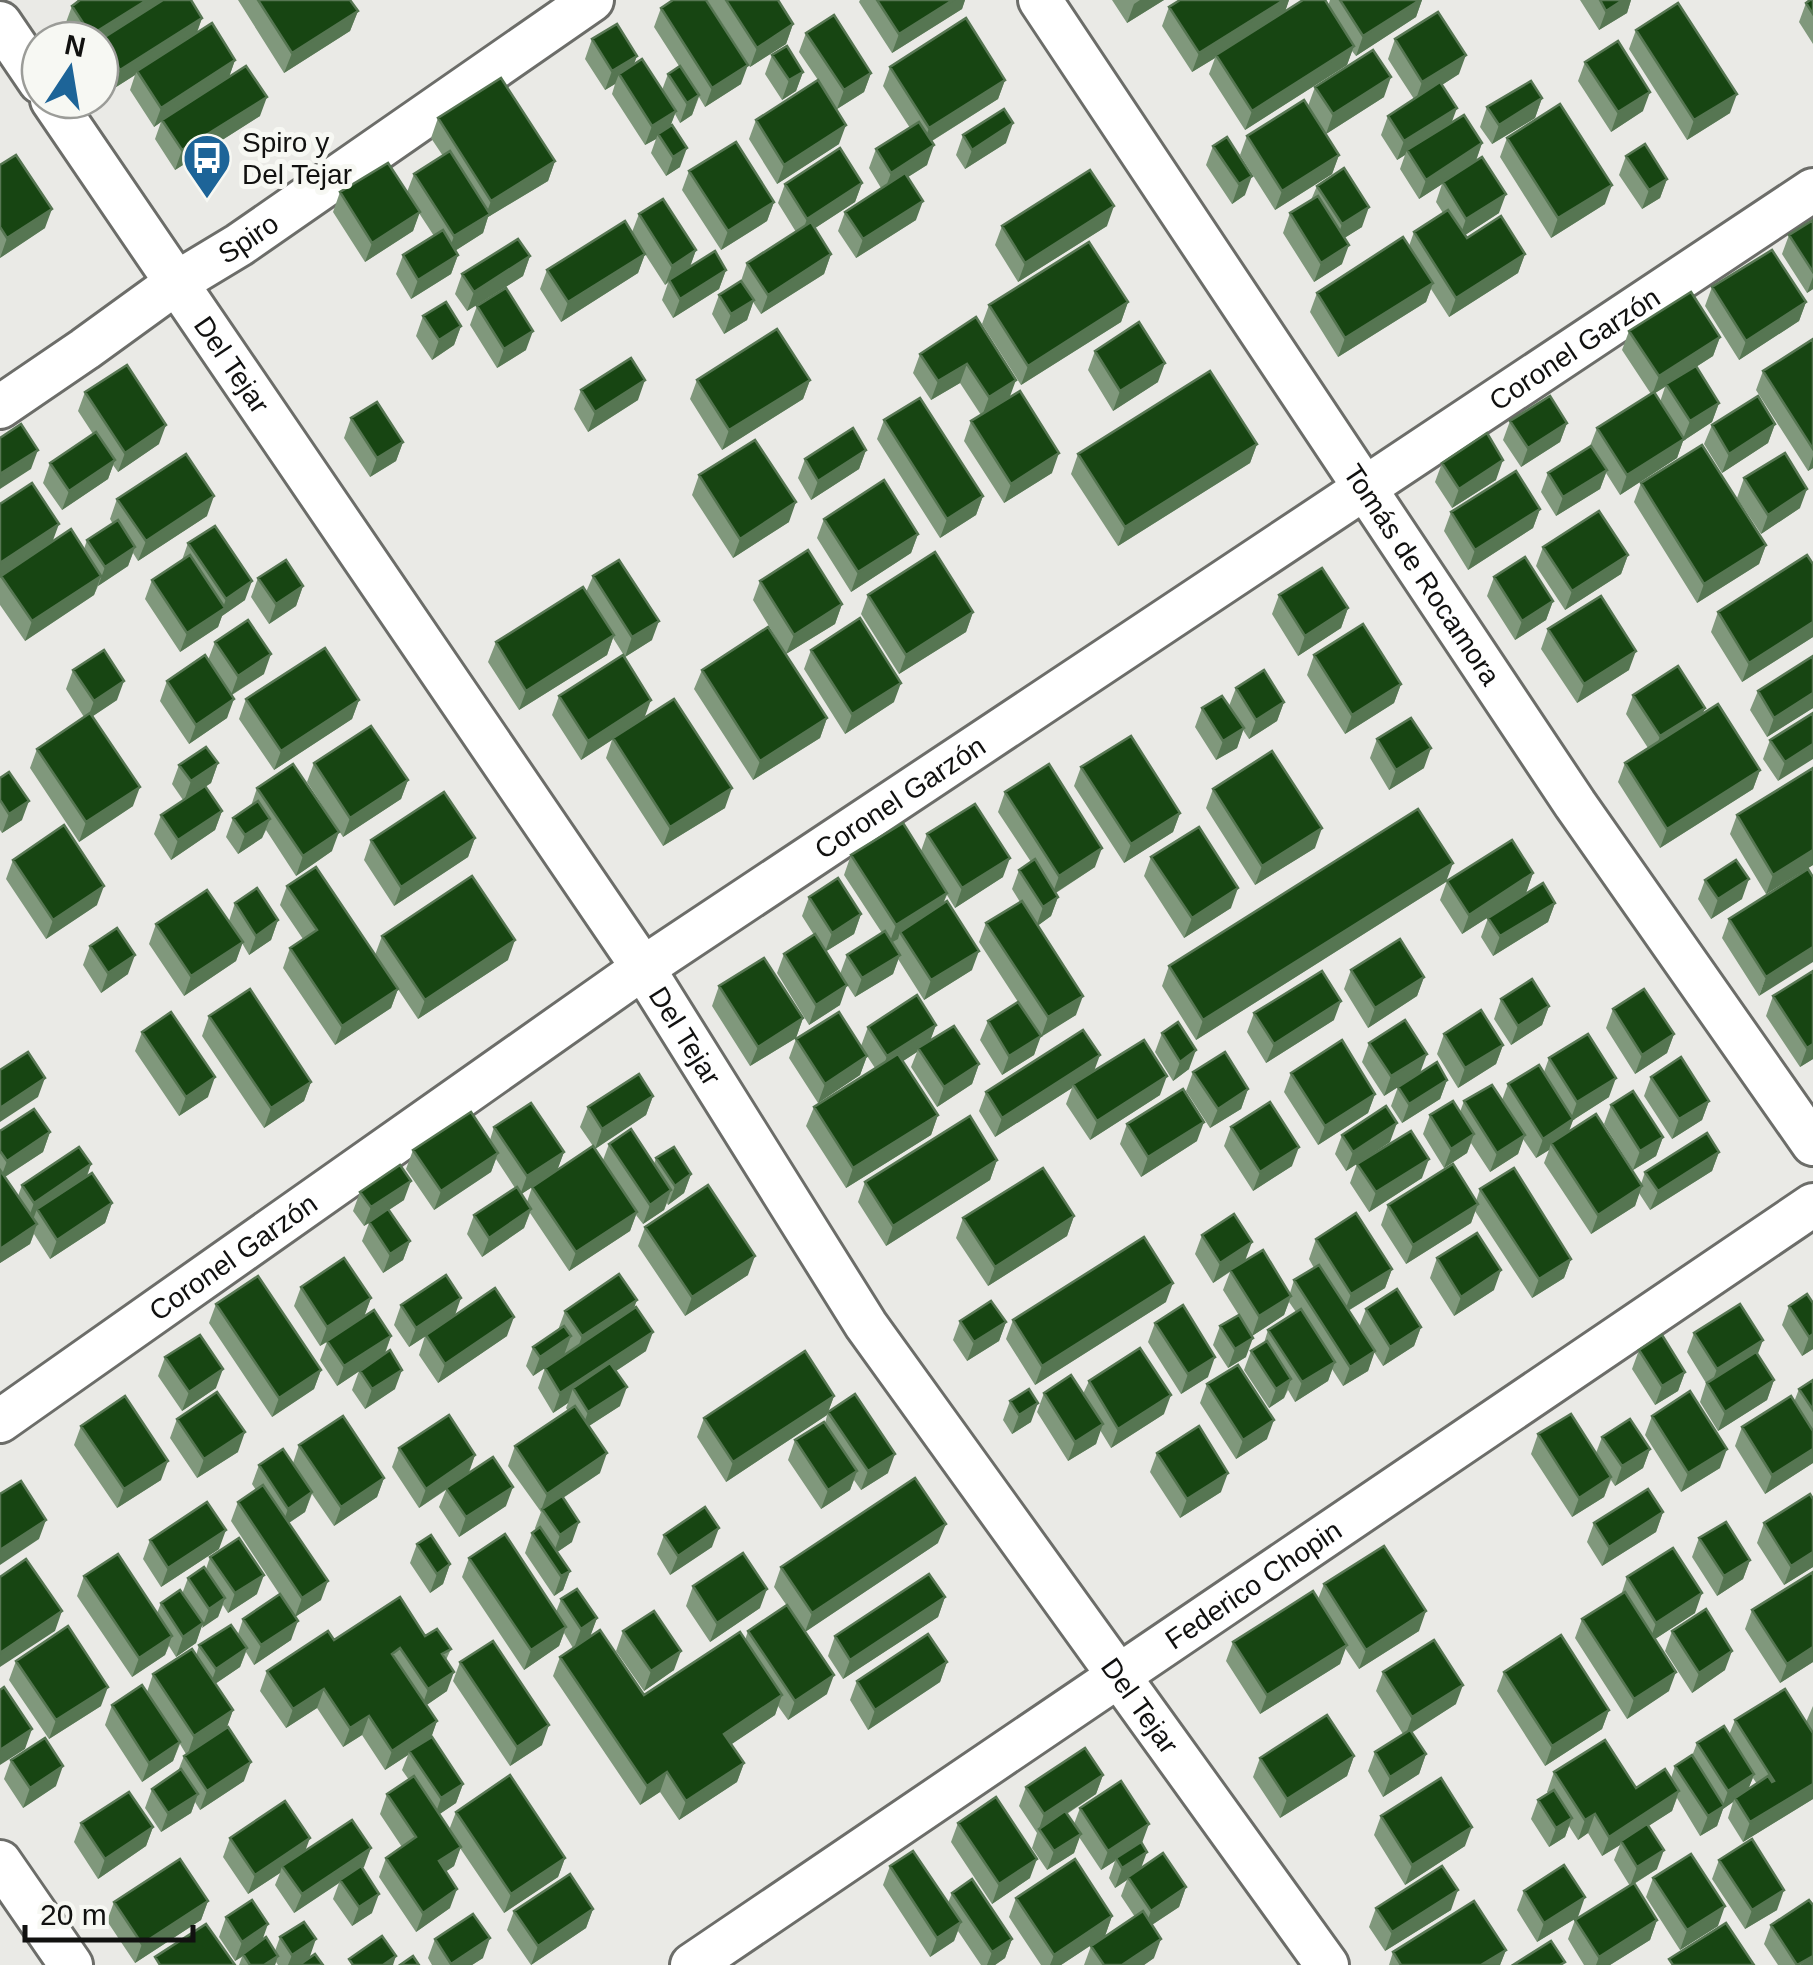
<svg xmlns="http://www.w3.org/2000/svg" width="1813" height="1965" font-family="Arial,sans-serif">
<rect width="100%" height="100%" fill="#eaeae6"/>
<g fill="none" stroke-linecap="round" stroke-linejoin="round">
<g stroke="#6c6d69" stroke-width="48">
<g id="minor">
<path id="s1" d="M1040 0 1575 804 1813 1144"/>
<path d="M0 23 40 82"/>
<path id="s2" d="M52 100 643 968 866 1325 1327 1965"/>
<path id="s3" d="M0 407 85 349 176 283 239 245 592 0"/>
<path id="s4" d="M0 1421 643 968 1813 190"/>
<path d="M0 1862 71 1965"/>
<path id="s5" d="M692 1965 1813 1205"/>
</g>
</g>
<use href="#minor" stroke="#fff" stroke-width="42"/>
</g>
<path fill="#80987c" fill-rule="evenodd" d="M78 0H191L202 18 197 33 235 60 229 77 260 116 175 170 155 139 161 122 154 127 130 90 135 75 113 89 100 69V40H75L65 25 72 6Z
M238 0H350L358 11 350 31 284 73Z
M707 0H778L793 24 786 44 750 67Z
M860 0H965L962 9 892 53 859 2Z
M1112 0H1164L1127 23Z
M1289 0 1285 11 1328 6 1330 0H1422L1416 17 1356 56 1352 51 1347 65 1245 130 1209 74 1215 58 1192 72 1162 26 1169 7Z
M1580 0H1631L1627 13 1599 30Z
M1813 0V44L1799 22 1806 3Z
M661 8 741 84 705 107 699 97 692 115 680 123 675 114 670 126 680 167 666 176 651 153 656 139 645 145 612 94 615 84 605 90 585 59 592 39 637 56 633 65 662 90 668 74 679 66 654 27Z
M1636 30 1730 113 1687 140 1629 49Z
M806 33 871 73 864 92 837 109 839 144 777 184 749 139 756 120 818 80 799 52Z
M1395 39 1459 74 1442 85 1451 123 1482 143 1476 161 1499 213 1465 235 1467 238 1525 254 1518 273 1449 317 1431 289 1426 302 1338 357 1310 312 1317 293 1409 246 1414 232 1443 213 1436 202 1442 184 1419 199 1400 169 1405 155 1397 160 1381 135 1388 116 1414 99 1388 59Z
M772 55 803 72 796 91 782 100 765 74Z
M1585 62 1643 111 1611 132 1578 81Z
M890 67 1005 80 998 99 932 141 927 165 908 177 916 220 856 258 838 231 845 212 881 188 869 168 876 149 910 128 883 86Z
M1315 87 1384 97 1326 134 1308 106Z
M1542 98 1535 118 1492 144 1480 127 1487 107Z
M438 118 555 161 548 181 488 217 483 233 456 250 458 255 451 274 411 299 396 274 403 255 434 236 419 213 413 231 365 262 333 212 340 192H407L414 174 443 156 431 138Z
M963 135 1006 143 965 169 956 155Z
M1247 136 1339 155 1332 174 1275 210 1240 155Z
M1507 138 1605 204 1551 238 1500 157Z
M1213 146 1245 195 1232 204 1206 165Z
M1626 156 1667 179 1660 198 1642 209 1619 175Z
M0 165 45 228 0 258Z
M689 171 774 202 767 221 721 250 682 190Z
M862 183 855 202 815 228 831 254 824 274 761 314 753 302 747 320 724 334 712 314 719 295 741 281 747 263 796 232 778 203 785 184Z
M1317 186 1362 227 1344 238 1342 264 1314 282 1283 233 1290 213 1311 200Z
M639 214 696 250 690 267 726 270 719 289 673 318 662 300 668 283 665 285 645 254 638 273 561 322 540 289 547 270 632 232Z
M1813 220V289L1807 293 1782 254 1789 235Z
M1002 226H1107L1018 282 995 245Z
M530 256 523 276 467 311 455 294 462 274Z
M1712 287 1806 302 1799 321 1739 360 1705 306Z
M1128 302 1121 322 1021 385 982 324 989 305Z
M477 306 526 350 497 368 470 325Z
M423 316 461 326 454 345 432 360 416 336Z
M976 317 1009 397 1052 473 1004 503 964 441 971 421 981 415 960 383 931 400 913 373 920 354Z
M1629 331 1720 337 1713 356 1696 367 1719 403 1712 422 1683 441 1677 458 1620 495 1606 473 1600 489 1556 516 1541 492 1548 473 1590 446 1597 428 1651 394 1622 350ZM1665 387 1660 402 1655 393Z
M1813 339V468L1808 471 1756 390 1763 371Z
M1095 351 1158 382 1113 411 1088 370Z
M697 380H810L803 399 722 450 690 399Z
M581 390 638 400 588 432 574 409Z
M85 392 159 444 118 472 113 465 108 479 62 510 43 483 50 463 93 434 78 411Z
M351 418 403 442 396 461 370 477 344 438Z
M884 420 983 496 976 515 940 538 877 439Z
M1510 421 1567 423 1560 442 1521 467 1503 440Z
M1775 424 1768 443 1722 473 1704 444 1712 425Z
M1257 444 1250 463 1118 546 1071 474 1078 454Z
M866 450 859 469 811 500 798 478 805 459Z
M1442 463 1496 480 1452 508 1435 482Z
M699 475 789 522 733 558 692 495Z
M1744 478 1800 508 1761 534 1737 498Z
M1641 483 1766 545 1759 564 1697 603 1634 502Z
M117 499 207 516 138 561 133 553 128 566 98 586 94 595 25 641 0 605V504L53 541 84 549 87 540 113 524 110 519Z
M1540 509 1533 528 1468 570 1444 531 1451 512Z
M824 519 918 534 911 553 851 592 817 538Z
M188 543 245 600 222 616 218 627 180 652 145 599 152 580 182 560Z
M1543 547 1628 555 1621 574 1565 610 1536 566Z
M1813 564V637L1742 682 1711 632 1718 612Z
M593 576 652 640 625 657 613 638 607 655 519 710 488 662 496 642 586 592Z
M1494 577 1553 601 1546 620 1515 640 1487 596Z
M258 578 303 586 296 606 269 624 251 597Z
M760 581 842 604 835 624 786 654 753 600Z
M868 595 973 612 966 632 899 674 861 614Z
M1279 595 1348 608 1341 628 1298 656 1272 614Z
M1548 629 1629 670 1577 703 1541 649Z
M215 642 264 674 232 695 227 718 189 744 160 701 167 681 208 660Z
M811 650 894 702 845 734 804 669Z
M1314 655 1401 684 1394 703 1345 734 1307 675Z
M1813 656V708L1767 737 1750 710 1758 691Z
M73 670 117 700 93 716 133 806 79 842 30 768 37 749 84 717 66 689Z
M702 670 827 718 820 738 753 780 694 689Z
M1236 688 1284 702 1277 721 1249 739 1243 730 1237 748 1216 760 1195 727 1202 708 1229 706Z
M1633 695 1703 713 1760 770 1753 789 1660 848 1618 782 1625 763 1648 748 1626 714Z
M559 696 645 718 725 808 663 846 606 758 612 740 581 760 552 715Z
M246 699 359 700 352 719 274 770 239 719Z
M1813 713 1778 781 1763 759 1770 740Z
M1377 739 1424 768 1389 790 1370 758Z
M218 763 211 783 205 787 222 811 215 830 171 860 154 834 161 815 183 800 172 784 179 765Z
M314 763 408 780 401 799 343 837 307 782Z
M1081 767 1180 813 1173 832 1124 863 1074 786Z
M1813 768V865L1766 894 1730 834 1737 815Z
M0 778 22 820 2 833 0 830Z
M257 788 332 851 296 876 266 830 262 838 238 854 226 837 233 818 251 806Z
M1213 789 1315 848 1255 885 1206 808Z
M1005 792 1095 867 1056 893 1058 897 1051 916 1037 926 1076 1015 1040 1036 1034 1055 1002 1075 980 1040 988 1021 1018 1002 979 942 986 923 1020 902 1012 889 1019 870 1031 862 998 812Z
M927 834 1003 877 955 908 947 895 943 904 972 970 924 1000 898 959 893 974 855 997 840 974 847 955 882 933 844 875 851 855 921 851Z
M475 838 468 857 394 906 364 860 371 840Z
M1151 857 1231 908 1184 938 1144 876Z
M13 860 97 905 46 939 6 879Z
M1808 869 1759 996 1722 938 1729 919Z
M1533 873 1526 893 1462 934 1440 900 1447 881Z
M1705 880 1742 899 1711 919 1698 899Z
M1446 882 1196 1040 1162 986 1169 966Z
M287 886 398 989 391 1008 335 1045 283 968 290 948 303 939 280 905Z
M809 897 861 914 854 934 826 951 840 1005 809 1025 777 973 784 954 814 935 802 916Z
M235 903 278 920 271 940 249 955 242 943 236 961 184 996 149 944 156 924 229 921Z
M1555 903 1548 922 1493 956 1481 937 1488 918Z
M382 936 508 960 418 1019 375 955Z
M90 946 128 974 101 993 83 965Z
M1351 970 1424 977 1417 996 1368 1028 1344 989Z
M1813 971V1059L1800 1067 1766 1016 1773 996Z
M719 986 803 1018 796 1038 750 1066 712 1006Z
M1501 999 1549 1006 1542 1025 1511 1045 1494 1019Z
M1613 1009 1674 1034 1667 1053 1635 1074 1606 1028Z
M1254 1013 1334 1020 1266 1063 1247 1032Z
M209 1016 311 1082 304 1101 264 1128 202 1036Z
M936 1025 930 1040 979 1064 972 1084 937 1107 911 1067 917 1052 903 1061 938 1115 931 1135 846 1188 806 1126 814 1107 875 1068 867 1056 860 1075 818 1103 789 1058 796 1039 861 1046 868 1027Z
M142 1032 208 1097 179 1116 135 1051Z
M1162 1033 1189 1069 1173 1081 1155 1052Z
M1444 1034 1503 1045 1496 1064 1458 1088 1437 1054Z
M1369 1043 1420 1073 1384 1096 1362 1062Z
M1549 1058 1609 1097 1573 1120 1569 1132 1641 1184 1645 1172 1719 1152 1712 1171 1650 1210 1639 1193 1635 1206 1591 1234 1544 1163 1549 1150 1536 1158 1523 1139 1518 1154 1490 1172 1471 1143 1467 1153 1444 1168 1423 1134 1430 1115 1460 1112 1464 1101 1502 1100 1508 1084 1544 1072Z
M1094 1071 1160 1095 1090 1140 1066 1104 1072 1088 995 1137 979 1111 986 1092Z
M1193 1072 1248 1089 1241 1109 1210 1128 1186 1091Z
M1291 1073 1375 1094 1368 1113 1318 1145 1284 1092Z
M1651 1077 1709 1101 1702 1120 1672 1139 1644 1096Z
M1447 1080 1440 1099 1402 1123 1391 1106 1398 1087Z
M653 1096 646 1115 595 1149 603 1160 609 1144 654 1164 656 1158 691 1174 684 1193 668 1205 667 1203 664 1210 643 1224 636 1215 630 1231 569 1271 530 1213 524 1228 482 1257 467 1234 474 1215 515 1188 496 1159 491 1172 434 1210 406 1169 413 1150 490 1140 494 1127 564 1152 557 1170 593 1146 580 1127 588 1107ZM532 1187 527 1202 521 1194Z
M1611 1105 1663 1137 1656 1156 1633 1170 1604 1124Z
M1127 1124 1197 1141 1141 1177 1120 1144Z
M1231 1127 1292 1166 1253 1191 1224 1146Z
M0 1131 50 1132 43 1152 5 1177 18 1196 22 1185 91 1164 87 1177 112 1203 105 1223 50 1259 34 1234 30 1244 0 1263Z
M1342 1135 1390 1142 1346 1171 1335 1154Z
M997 1160 990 1180 886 1246 858 1202 865 1182Z
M1357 1164 1422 1178 1369 1212 1350 1183Z
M1480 1189 1571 1259 1564 1278 1532 1298 1475 1211 1471 1223 1406 1264 1381 1225 1388 1205 1476 1201Z
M360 1192 404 1200 389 1210 410 1241 403 1260 383 1273 362 1241 369 1223 364 1226 353 1211Z
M1074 1216 1067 1236 988 1286 956 1238 963 1218Z
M645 1227 748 1275 685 1316 638 1246Z
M1202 1235 1246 1260 1290 1293 1294 1280 1314 1268 1309 1259 1316 1239 1392 1269 1385 1288 1348 1311 1359 1327 1366 1309 1421 1327 1414 1346 1383 1366 1374 1352 1368 1371 1343 1386 1332 1369 1328 1381 1295 1402 1288 1390 1284 1398 1269 1408 1244 1370 1251 1351 1264 1343 1268 1330 1296 1312 1289 1302 1284 1315 1252 1336 1223 1290 1230 1272 1213 1283 1195 1254Z
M1437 1258 1494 1290 1454 1316 1430 1278Z
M301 1287 371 1298 364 1316 391 1336 385 1354 395 1389 365 1409 352 1390 359 1371 337 1386 320 1360 327 1342 320 1346 294 1306Z
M1166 1302 1035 1385 1006 1339 1013 1320Z
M1813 1303V1349L1802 1356 1782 1325 1789 1306Z
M216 1304 321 1370 314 1389 272 1417 209 1323Z
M401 1305 454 1316 507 1336 438 1383 419 1355 425 1336 409 1347 394 1325Z
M633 1310 646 1351 616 1371 620 1406 589 1426 600 1473 563 1498 572 1542 557 1552 570 1571 563 1590 554 1596 525 1553 532 1533 536 1530 535 1528 541 1512 508 1466 515 1446 568 1411 566 1408 568 1403 553 1413 538 1388 545 1368 533 1376 526 1366 533 1347 558 1330 565 1311Z
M960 1321 1006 1322 999 1341 967 1361 953 1340Z
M1155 1323 1208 1377 1181 1394 1148 1342Z
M1220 1326 1246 1357 1228 1368 1213 1345Z
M1694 1333 1758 1355 1774 1380 1767 1400 1718 1431 1700 1402 1706 1383 1687 1352Z
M1639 1350 1685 1372 1678 1391 1655 1405 1632 1369Z
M165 1357 216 1388 182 1411 158 1376Z
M1813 1380V1463L1765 1494 1735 1446 1742 1427 1794 1402 1799 1389Z
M1089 1381 1164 1414 1111 1448 1100 1430 1096 1444 1068 1461 1037 1412 1044 1393 1083 1394Z
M1207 1384 1267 1439 1236 1459 1200 1403Z
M834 1396 827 1415 726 1482 697 1437 704 1418Z
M1010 1401 1031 1422 1012 1434 1003 1420Z
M828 1412 888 1473 861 1490 854 1480 850 1490 821 1509 788 1460 795 1440 825 1423Z
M1652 1416 1720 1468 1681 1492 1645 1435Z
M177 1419 238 1452 197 1478 170 1438Z
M81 1426 161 1480 117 1508 74 1445Z
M1538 1434 1596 1453 1602 1437 1650 1449 1643 1468 1615 1486 1611 1480 1604 1497 1572 1517 1531 1454Z
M299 1445 384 1478 377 1497 334 1526 312 1494 305 1512 289 1523 321 1600 295 1617 291 1640 254 1665 246 1652 240 1667 215 1684 233 1710 226 1729 244 1781 200 1810 195 1802 191 1813 161 1832 145 1808 152 1789 178 1771 184 1756 186 1754 180 1744 173 1761 142 1782 105 1725 112 1705 147 1692 153 1674 196 1656 199 1645 238 1634 243 1619 280 1595 231 1521 238 1502 256 1490 252 1484 259 1465 293 1463Z
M399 1448 475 1455 469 1473 506 1506 459 1537 439 1507 446 1490 419 1508 392 1467Z
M1157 1453 1221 1492 1180 1518 1150 1472Z
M1813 1499V1567L1784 1585 1757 1543 1764 1523Z
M1663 1512 1656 1532 1602 1566 1587 1542 1594 1523Z
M664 1535 712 1547 670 1575 657 1554Z
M1699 1538 1750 1560 1743 1579 1717 1596 1692 1557Z
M150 1540 219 1549 161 1587 143 1559Z
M938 1543 805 1632 774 1587 781 1567Z
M417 1544 450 1564 443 1584 430 1593 410 1563Z
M210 1557 257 1594 228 1613 223 1605 218 1617 201 1627 196 1643 176 1657 169 1646 165 1655 132 1677 77 1596 84 1576 157 1613 161 1603 182 1594 188 1578 206 1569Z
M469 1558 556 1612 561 1599 597 1618 590 1636 644 1695 745 1640 748 1631 827 1694 788 1720 778 1706 775 1715 731 1744 744 1763 737 1782 679 1820 660 1792 640 1805 553 1676 560 1657 573 1648 564 1633 559 1646 524 1670 462 1577Z
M1627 1577 1695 1613 1655 1639 1669 1691 1627 1719 1575 1638 1582 1619 1621 1595Z
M1324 1584 1419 1631 1359 1669 1345 1648 1340 1664 1260 1714 1226 1661 1233 1642 1318 1599Z
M693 1586 760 1608 710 1642 686 1606Z
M945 1597 938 1617 843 1679 828 1656 835 1636Z
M1752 1610 1813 1662 1780 1683 1745 1629Z
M623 1631 674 1670 644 1691 616 1651Z
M1672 1631 1725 1670 1692 1693 1665 1651Z
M425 1636 451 1649 446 1660 447 1691 426 1705 437 1721 431 1737 463 1784 456 1803 439 1814 449 1830 456 1812 565 1858 558 1877 504 1913 460 1848 454 1866 446 1871 450 1908 416 1932 379 1877 386 1858 402 1847 380 1814 387 1794 409 1780 402 1770 408 1755 385 1770 362 1735 343 1747 317 1708 286 1728 260 1691 267 1671 334 1640Z
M16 1661 101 1706 49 1739 9 1680Z
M460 1662 542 1745 510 1766 453 1681Z
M947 1662 940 1682 868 1730 850 1700 857 1681Z
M1383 1672 1456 1704 1411 1732 1426 1754 1419 1774 1383 1797 1368 1771 1375 1752 1403 1734 1376 1691Z
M1504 1672 1609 1710 1602 1729 1545 1766 1497 1691Z
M1813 1706V1799L1743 1842 1728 1818 1733 1802 1723 1809 1717 1826 1700 1836 1677 1798 1672 1811 1648 1826 1657 1869 1634 1884 1657 1920 1650 1940 1610 1965H1584L1568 1939 1575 1920 1630 1886 1614 1860 1620 1845 1602 1856 1588 1833 1578 1840 1569 1826 1565 1837 1549 1847 1531 1819 1538 1800 1549 1794 1547 1792 1554 1772 1636 1788 1671 1778 1675 1766 1692 1756 1697 1743 1729 1735 1735 1720 1806 1722ZM1753 1778 1757 1784 1748 1789Z
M1354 1756 1347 1776 1280 1818 1253 1777 1260 1758Z
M11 1760 56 1786 23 1808 4 1779Z
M1103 1775 1096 1794 1067 1814 1074 1824 1080 1808 1142 1843 1141 1868 1186 1887 1179 1907 1152 1925 1154 1958 1144 1965H1084L1091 1946 1135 1917 1121 1896 1127 1880 1115 1888 1109 1878 1115 1861 1101 1870 1079 1837 1074 1853 1047 1870 1032 1848 1037 1833 1019 1806 1026 1787Z
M1381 1816 1465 1846 1405 1885 1374 1835Z
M81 1823 153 1827 146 1846 98 1879 74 1842Z
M958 1823 1030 1878 992 1904 951 1842Z
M230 1838 306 1850 371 1848 362 1868 372 1913 352 1926 333 1899 339 1883 294 1913 275 1885 280 1873 248 1894 223 1857Z
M1719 1860 1777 1910 1745 1929 1712 1879Z
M890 1866 948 1903 952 1893 1012 1939 1005 1958 995 1965H981L958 1931 954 1941 930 1957 883 1885Z
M1653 1878 1718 1926 1680 1950 1646 1897Z
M1524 1891 1578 1917 1537 1942 1517 1910Z
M1016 1898 1112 1916 1105 1936 1061 1965H1041L1009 1917Z
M208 1901 201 1920 135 1963 107 1921 114 1902Z
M1376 1908 1451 1910 1385 1951 1369 1927Z
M593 1909 586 1928 531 1965 507 1930 514 1911Z
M226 1917 263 1940 275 1951 280 1937 309 1958 323 1965H278L276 1962 275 1965H239L242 1957 235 1961 219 1937Z
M1771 1925 1813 1965H1778L1764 1944Z
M435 1939 483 1958 472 1965H432L428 1958Z
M1506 1950 1500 1965H1389L1393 1952Z"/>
<path fill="#567652" d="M147 0H171L100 41 90 40 91 35Z
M953 0H965L962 9 892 53 899 34Z
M1140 0H1164L1127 23 1134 4Z
M1284 0H1289L1284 15 1216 55 1215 58 1192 72 1199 53Z
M1420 0H1422L1416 17 1356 56 1363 36Z
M1623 0H1631L1627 13 1599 30 1606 11Z
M358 11 350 31 284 73 292 53Z
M202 18 195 37 137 71 135 75 113 89 120 70Z
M793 24 786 44 750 67 757 48Z
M1354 46 1347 65 1245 130 1252 111Z
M1466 55 1459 74 1415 102 1422 82Z
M637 56 630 75 619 74 615 84 605 90 612 71Z
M235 60 228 80 162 120 161 122 154 127 161 108Z
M748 65 741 84 705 107 712 88Z
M803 72 796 91 782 100 789 80Z
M871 73 864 92 837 109 844 90Z
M1391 77 1384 97 1326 134 1333 114Z
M1005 80 998 99 922 147 929 128Z
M1650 92 1643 111 1611 132 1618 112Z
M1737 94 1730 113 1687 140 1694 120Z
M699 95 692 115 680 123 687 103Z
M267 97 260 116 175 170 182 150Z
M1542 98 1535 118 1492 144 1499 125Z
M1457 108 1450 127 1407 150 1405 155 1397 160 1404 141Z
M676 111 669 130 658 134 656 139 645 145 652 126Z
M1013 123 1006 143 965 169 972 150Z
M846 125 839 144 777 184 784 165Z
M1482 143 1475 163 1419 199 1426 180Z
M934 145 927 165 884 192 891 173Z
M687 148 680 167 666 176 673 157Z
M1339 155 1332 174 1275 210 1282 191Z
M555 161 548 181 488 217 483 233 447 256 454 236 485 217 491 201Z
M1252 176 1245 195 1232 204 1239 184Z
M1667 179 1660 198 1642 209 1649 190Z
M862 183 855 202 800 238 807 219Z
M1612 185 1605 204 1551 238 1558 218Z
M1506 194 1499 213 1459 239 1466 219Z
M923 201 916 220 856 258 863 239Z
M774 202 767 221 721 250 728 231Z
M1114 206 1107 226 1018 282 1025 263Z
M1369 207 1362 227 1335 244 1342 224Z
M52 209 45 228 0 258 7 238Z
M420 212 413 231 365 262 372 243Z
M1349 245 1342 264 1314 282 1321 263Z
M696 250 689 269 669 280 665 285 672 266Z
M645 254 638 273 561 322 568 302Z
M831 254 824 274 761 314 768 295Z
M1525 254 1518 273 1449 317 1456 298Z
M458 255 451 274 411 299 418 280Z
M530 256 523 276 467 311 474 292Z
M726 270 719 289 673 318 680 299Z
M1813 277V289L1807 293Z
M1433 283 1426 302 1338 357 1345 338Z
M754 300 747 320 724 334 731 314Z
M1128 302 1121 322 1021 385 1028 366Z
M1806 302 1799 321 1739 360 1746 341Z
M461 326 454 345 432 360 439 340Z
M533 331 526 350 497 368 504 349Z
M1720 337 1713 356 1652 395 1659 376Z
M1165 363 1158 382 1113 411 1120 391Z
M967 364 960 383 931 400 938 381Z
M645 380 638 400 588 432 595 412Z
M810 380 803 399 722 450 729 430Z
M1016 380 1009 399 982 416 989 397Z
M1719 403 1712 422 1683 441 1677 458 1620 495 1627 475 1683 439 1690 421Z
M1567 423 1560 442 1521 467 1528 448Z
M1775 424 1768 443 1722 473 1729 454Z
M166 425 159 444 118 472 125 453Z
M403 442 396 461 370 477 377 458Z
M1257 444 1250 463 1118 546 1125 527Z
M38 450 31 469 0 489V474Z
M866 450 859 469 811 500 818 481Z
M1059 453 1052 473 1004 503 1011 484Z
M1813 456V468L1808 471Z
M115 460 108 479 62 510 69 491Z
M1503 460 1496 480 1452 508 1459 489Z
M1607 470 1600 489 1556 516 1563 497Z
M1807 489 1800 508 1761 534 1768 515Z
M214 496 207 516 138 561 146 541Z
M983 496 976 515 940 538 947 519Z
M796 502 789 522 733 558 740 539Z
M1540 509 1533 528 1468 570 1475 550Z
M59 524 52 543 0 578V563Z
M918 534 911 553 851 592 858 572Z
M1766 545 1759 564 1697 603 1704 584Z
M135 547 128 566 98 586 105 567Z
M1628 555 1621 574 1565 610 1572 591Z
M101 576 94 595 25 641 32 621Z
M252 581 245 600 222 616 218 627 180 652 187 633 222 610 226 599Z
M303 586 296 606 269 624 276 604Z
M1553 601 1546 620 1515 640 1522 621Z
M842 604 835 624 786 654 794 635Z
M1348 608 1341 628 1298 656 1305 636Z
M973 612 966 632 899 674 906 655Z
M659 621 652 640 625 657 632 637Z
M1813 622V637L1742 682 1749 663Z
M614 635 607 655 519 710 526 691Z
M1636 651 1629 670 1577 703 1584 684Z
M271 654 264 674 231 695 238 676Z
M124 681 117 700 87 720 94 701Z
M901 683 894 702 845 734 852 714Z
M1401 684 1394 703 1345 734 1352 715Z
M1813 693V708L1767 737 1774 718Z
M234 699 227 718 189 744 196 725Z
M359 700 352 719 274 770 281 751Z
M651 700 644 719 581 760 588 741Z
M1284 702 1277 721 1249 739 1256 720Z
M1705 708 1698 727 1653 756 1660 736Z
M827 718 820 738 753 780 760 761Z
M1244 728 1237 748 1216 760 1223 741Z
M1813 744V759L1778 781 1785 762Z
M1431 748 1424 768 1389 790 1396 770Z
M218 763 211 783 184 801 191 781Z
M1760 770 1753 789 1660 848 1667 829Z
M408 780 401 799 343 837 350 818Z
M140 787 133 806 79 842 86 822Z
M732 788 725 808 663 846 670 827Z
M29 801 22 820 2 833 9 814Z
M222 811 215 830 171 860 178 840Z
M1180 813 1173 832 1124 863 1131 844Z
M270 819 262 838 238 854 245 835Z
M1322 828 1315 848 1255 885 1262 866Z
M339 832 332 851 296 876 303 856Z
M475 838 468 857 394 906 401 887Z
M1102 848 1095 867 1052 895 1059 876Z
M1813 850V865L1766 894 1773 875Z
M1010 858 1003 877 955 908 962 888Z
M1453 863 1446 882 1196 1040 1203 1020Z
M1533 873 1526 893 1462 934 1469 915Z
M1749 879 1742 899 1711 919 1718 899Z
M104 886 97 905 46 939 53 920Z
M1238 888 1231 908 1184 938 1192 918Z
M947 893 940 912 900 932 898 939 889 944 896 925Z
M1058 897 1051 916 1036 927 1043 907Z
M1555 903 1548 922 1493 956 1500 936Z
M861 914 854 934 825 952 832 933Z
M278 920 271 940 249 955 256 936Z
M515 940 508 960 418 1019 425 1000Z
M243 942 236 961 184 996 191 976Z
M1813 947V962L1759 996 1766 977Z
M979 951 972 970 924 1000 931 980Z
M135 955 128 974 101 993 108 973Z
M900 955 893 974 855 997 862 978Z
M1424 977 1417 996 1368 1028 1375 1008Z
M847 985 840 1005 809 1025 816 1005Z
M398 989 391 1008 335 1045 342 1026Z
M1083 996 1076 1015 1041 1037 1048 1017Z
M1341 1001 1334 1020 1266 1063 1274 1044Z
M1549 1006 1542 1025 1511 1045 1518 1026Z
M803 1018 796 1038 750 1066 758 1047Z
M936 1025 929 1044 918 1048 917 1052 880 1076 887 1056Z
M1674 1034 1667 1053 1635 1074 1642 1055Z
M1041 1036 1034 1055 1002 1075 1009 1056Z
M1813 1044V1059L1800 1067 1807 1048Z
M1503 1045 1496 1064 1458 1088 1465 1068Z
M1196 1050 1189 1069 1173 1081 1180 1062Z
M1427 1054 1420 1073 1384 1096 1391 1076Z
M1100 1055 1093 1074 1073 1084 1072 1088 995 1137 1002 1118Z
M867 1056 860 1075 818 1103 825 1084Z
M979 1064 972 1084 937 1107 944 1087Z
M1167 1076 1160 1095 1090 1140 1097 1121Z
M215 1077 208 1097 179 1116 186 1097Z
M45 1078 38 1097 0 1122V1108Z
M1616 1078 1609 1097 1573 1120 1566 1138 1551 1143 1549 1150 1536 1158 1543 1139 1570 1121 1577 1102Z
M1447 1080 1440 1099 1402 1123 1409 1104Z
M311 1082 304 1101 264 1128 271 1108Z
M1248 1089 1241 1109 1210 1128 1218 1109Z
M1375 1094 1368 1113 1318 1145 1325 1126Z
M653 1096 646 1115 595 1149 602 1129Z
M1709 1101 1702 1120 1672 1139 1679 1119Z
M938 1115 931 1135 846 1188 853 1168Z
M1204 1122 1197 1141 1141 1177 1148 1157Z
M1397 1123 1390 1142 1346 1171 1353 1152Z
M50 1132 43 1152 0 1180 7 1161Z
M1474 1134 1467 1153 1444 1168 1451 1149Z
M1525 1135 1518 1154 1490 1172 1497 1153Z
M1663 1137 1656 1156 1633 1170 1640 1151Z
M1299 1147 1292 1166 1253 1191 1260 1172Z
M564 1152 557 1171 520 1195 527 1176Z
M1719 1152 1712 1171 1650 1210 1658 1191Z
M498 1153 491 1172 434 1210 441 1191Z
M1429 1159 1422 1178 1369 1212 1376 1192Z
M997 1160 990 1180 886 1246 893 1226Z
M91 1164 84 1183 37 1209 34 1217 27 1222 34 1203Z
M691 1174 684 1193 668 1205 675 1186Z
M411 1181 404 1200 364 1226 371 1207Z
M1642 1186 1635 1206 1591 1234 1598 1215Z
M671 1190 664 1210 643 1224 650 1205Z
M112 1203 105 1223 50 1259 57 1240Z
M1478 1204 1471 1223 1406 1264 1413 1245Z
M531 1209 524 1228 482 1257 489 1238Z
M637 1212 630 1231 569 1271 576 1252Z
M1074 1216 1067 1236 988 1286 995 1267Z
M37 1224 30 1244 0 1263V1249Z
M410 1241 403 1260 383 1273 390 1254Z
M1252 1242 1245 1261 1213 1283 1220 1263Z
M755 1256 748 1275 685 1316 692 1297Z
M1571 1259 1564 1278 1532 1298 1539 1279Z
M1392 1269 1385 1288 1344 1313 1351 1294Z
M1501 1270 1494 1290 1454 1316 1461 1297Z
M1173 1283 1166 1302 1035 1385 1042 1366Z
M1291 1296 1284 1315 1252 1336 1259 1316Z
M371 1298 364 1317 320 1346 327 1327Z
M461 1298 454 1318 409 1347 416 1328Z
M637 1300 630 1319 575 1356 582 1336Z
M514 1317 507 1336 438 1383 445 1364Z
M1006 1322 999 1341 967 1361 974 1342Z
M1421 1327 1414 1346 1383 1366 1390 1347Z
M653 1332 646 1351 578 1396 573 1388 568 1403 553 1413 560 1393Z
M1813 1334V1349L1802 1356 1809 1337Z
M391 1336 384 1355 337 1386 344 1366Z
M571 1336 564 1355 533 1376 540 1357Z
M1253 1338 1246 1357 1228 1368 1235 1349Z
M1763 1340 1756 1359 1710 1388 1717 1369Z
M1375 1351 1368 1371 1343 1386 1350 1367Z
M1215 1357 1208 1377 1181 1394 1188 1374Z
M1335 1362 1328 1381 1295 1402 1302 1382Z
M223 1369 216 1388 182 1411 189 1392Z
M321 1370 314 1389 272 1417 279 1398Z
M402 1370 395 1389 365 1409 372 1389Z
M1685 1372 1678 1391 1655 1405 1662 1386Z
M1291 1379 1284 1398 1269 1408 1276 1389Z
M1774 1380 1767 1400 1718 1431 1725 1412Z
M627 1387 620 1406 581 1431 588 1412Z
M1171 1395 1164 1414 1111 1448 1118 1429Z
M834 1396 827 1415 726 1482 733 1462Z
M1038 1403 1031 1422 1012 1434 1019 1415Z
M1274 1420 1267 1439 1236 1459 1243 1440Z
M1103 1424 1096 1444 1068 1461 1075 1442Z
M245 1432 238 1452 197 1478 204 1459Z
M1650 1449 1643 1468 1615 1486 1622 1466Z
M1727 1449 1720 1468 1681 1492 1688 1473Z
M1813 1449V1463L1765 1494 1772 1475Z
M607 1453 600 1473 543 1511 542 1509 540 1513 547 1494Z
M895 1454 888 1473 861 1490 868 1471Z
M475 1455 468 1474 419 1508 426 1489Z
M168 1461 161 1480 117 1508 124 1489Z
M857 1471 850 1490 821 1509 828 1490Z
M1228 1473 1221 1492 1180 1518 1187 1499Z
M1611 1477 1604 1497 1572 1517 1579 1498Z
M384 1478 377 1497 334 1526 341 1507Z
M513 1487 506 1506 459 1537 466 1517Z
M312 1492 305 1512 281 1528 288 1509Z
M1663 1512 1656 1532 1602 1566 1609 1547Z
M46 1520 39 1539 0 1565V1550Z
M579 1522 572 1542 553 1555 560 1535Z
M946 1524 938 1543 805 1632 812 1613Z
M719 1528 712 1547 670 1575 678 1556Z
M226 1530 219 1549 161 1587 168 1568Z
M1813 1552V1567L1784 1585 1791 1566Z
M1750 1560 1743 1579 1717 1596 1724 1576Z
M450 1564 443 1584 430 1593 437 1574Z
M570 1571 563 1590 554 1596 561 1576Z
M264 1575 257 1594 228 1613 235 1593Z
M328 1581 321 1600 295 1617 302 1598Z
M767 1589 760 1608 710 1642 717 1623Z
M1702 1593 1695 1613 1649 1643 1656 1623Z
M945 1597 938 1617 843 1679 850 1660Z
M225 1598 218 1617 202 1628 209 1609Z
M62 1611 55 1631 0 1667V1653Z
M1426 1611 1419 1631 1359 1669 1366 1650Z
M597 1618 590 1637 574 1648 581 1629Z
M298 1621 291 1640 254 1665 261 1645Z
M203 1623 196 1643 176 1657 183 1637Z
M566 1627 559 1646 524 1670 531 1650Z
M172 1636 165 1655 132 1677 139 1658Z
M1347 1645 1340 1664 1260 1714 1267 1695Z
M1813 1647V1662L1780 1683 1787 1664Z
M247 1648 240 1667 209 1688 216 1669Z
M681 1651 674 1670 644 1691 651 1671Z
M1732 1651 1725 1670 1692 1693 1699 1673Z
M947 1662 940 1682 868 1730 875 1710Z
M454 1672 447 1691 421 1709 428 1689Z
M1676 1672 1669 1691 1627 1719 1634 1699Z
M834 1675 827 1694 788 1720 795 1701Z
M1463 1685 1456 1704 1405 1737 1412 1717Z
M108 1687 101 1706 49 1739 56 1720Z
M324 1689 317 1708 286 1728 293 1709Z
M782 1695 775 1715 717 1754 724 1734Z
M233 1710 226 1730 187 1756 194 1736Z
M1609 1710 1602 1729 1545 1766 1552 1746Z
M369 1716 362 1735 343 1747 350 1728Z
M437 1721 430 1741 409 1751 408 1755 385 1770 392 1751Z
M549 1725 542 1745 510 1766 517 1747Z
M32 1729 25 1749 0 1765V1750Z
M180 1742 173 1761 142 1782 149 1763Z
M1426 1754 1419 1774 1383 1797 1390 1777Z
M1354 1756 1347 1776 1280 1818 1287 1799Z
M251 1762 244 1781 200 1810 207 1791Z
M744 1763 737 1782 679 1820 686 1801Z
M63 1766 56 1786 23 1808 30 1788Z
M667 1772 660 1792 640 1805 647 1786Z
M1754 1774 1747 1793 1735 1798 1733 1802 1723 1809 1717 1826 1700 1836 1708 1816 1722 1808 1728 1791Z
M1103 1775 1096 1794 1040 1831 1039 1829 1044 1814Z
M463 1784 456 1803 434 1818 441 1798Z
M1813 1784V1799L1743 1842 1750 1822Z
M1679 1791 1672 1811 1622 1843 1621 1841 1620 1845 1602 1856 1609 1837Z
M198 1794 191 1813 161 1832 168 1813Z
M1595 1814 1588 1833 1578 1840 1585 1820Z
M1572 1818 1565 1837 1549 1847 1556 1828Z
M1149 1824 1142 1843 1116 1858 1115 1861 1101 1870 1108 1851Z
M153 1827 146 1846 98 1879 105 1859Z
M1472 1827 1465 1846 1405 1885 1412 1865Z
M1081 1834 1074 1853 1047 1870 1054 1851Z
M310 1838 303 1857 282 1866 280 1873 248 1894 255 1875Z
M461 1847 454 1866 432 1881 439 1861Z
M371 1848 364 1867 341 1882 340 1880 339 1883 294 1913 302 1894Z
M1664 1850 1657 1869 1630 1886 1637 1867Z
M1147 1852 1140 1871 1128 1877 1127 1880 1115 1888 1122 1868Z
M565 1858 558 1877 504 1913 511 1894Z
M1037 1859 1030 1878 992 1904 999 1884Z
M1186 1887 1179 1907 1144 1930 1151 1911Z
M457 1889 450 1908 416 1932 423 1913Z
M1458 1890 1451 1910 1385 1951 1392 1932Z
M1784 1890 1777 1910 1745 1929 1752 1910Z
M379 1894 372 1913 352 1926 359 1907Z
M1585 1897 1578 1917 1537 1942 1544 1923Z
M208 1901 201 1920 135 1963 142 1944Z
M1725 1906 1718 1926 1680 1950 1687 1930Z
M593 1909 586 1928 531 1965 538 1946Z
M1112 1916 1105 1936 1061 1965H1050L1054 1955Z
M1657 1920 1650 1940 1610 1965H1596L1599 1957Z
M961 1922 954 1941 930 1957 937 1938Z
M268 1924 261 1944 235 1961 242 1942Z
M490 1938 483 1958 472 1965H451Z
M316 1939 309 1959 299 1965H288L292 1955Z
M1012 1939 1005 1958 995 1965H987L992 1952Z
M1161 1939 1154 1958 1144 1965H1122Z
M1506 1950 1500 1965H1481Z
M278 1956 275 1965H264Z
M396 1956 393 1965H383Z
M1813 1956V1965H1800Z"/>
<path fill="#174512" stroke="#567652" stroke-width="2.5" d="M80 0H147L91 35 72 6Z
M163 0H191L202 18 120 70 100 40Z
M258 0H350L358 11 292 53Z
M673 0H706L748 65 712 88 661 8Z
M726 0H778L793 24 757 48Z
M877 0H953L899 34Z
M1180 0H1284L1199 53 1169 7Z
M1303 0H1325L1354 46 1252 111 1216 55Z
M1340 0H1420L1363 36Z
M1600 0H1623L1606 11Z
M1810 0H1813V14L1806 3Z
M1678 3 1737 94 1694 120 1636 30Z
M1438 12 1466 55 1422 82 1395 39Z
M834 15 871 73 844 90 806 33Z
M966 18 1005 80 929 128 890 67Z
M212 23 235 60 161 108 137 71Z
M617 24 637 56 612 71 592 39Z
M1618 41 1650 92 1618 112 1585 62Z
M787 46 803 72 789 80 772 55Z
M1373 50 1391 77 1333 114 1315 87Z
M642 59 676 111 652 126 619 74Z
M246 66 267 97 182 150 162 120Z
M680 66 699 95 687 103 668 74Z
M501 78 555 161 491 201 438 118Z
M818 80 846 125 784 165 756 120Z
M1531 81 1542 98 1499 125 1487 107Z
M1440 82 1457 108 1404 141 1388 116Z
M1304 100 1339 155 1282 191 1247 136Z
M1560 104 1612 185 1558 218 1507 138Z
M1004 109 1013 123 972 150 963 135Z
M1464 115 1482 143 1426 180 1407 150Z
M919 122 934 145 891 173 876 149Z
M672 125 687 148 673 157 658 134Z
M1227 137 1252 176 1239 184 1213 146Z
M736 142 774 202 728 231 689 171Z
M1645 144 1667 179 1649 190 1626 156Z
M840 148 862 183 807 219 785 184Z
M450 151 490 214 454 236 414 174Z
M16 155 52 209 7 238 0 227V165Z
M1482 157 1506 194 1466 219 1443 182Z
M388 163 420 212 372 243 340 192Z
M1344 168 1369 207 1342 224 1317 186Z
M1090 170 1114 206 1025 263 1002 226Z
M905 173 923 201 863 239 845 212Z
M1318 196 1349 245 1321 263 1290 213Z
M663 199 696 250 672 266 639 214Z
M1448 210 1467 238 1501 216 1525 254 1456 298 1414 232Z
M1813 220V272L1789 235Z
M625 221 645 254 568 302 547 270Z
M811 222 831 254 768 295 747 263Z
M443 230 458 255 418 280 403 255Z
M1403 237 1433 283 1345 338 1317 293Z
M518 239 530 256 474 292 462 274Z
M1089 242 1128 302 1028 366 989 305Z
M1772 250 1806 302 1746 341 1712 287Z
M715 251 726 270 680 299 669 280Z
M741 281 754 300 731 314 719 295Z
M506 288 533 331 504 349 477 306Z
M1691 292 1720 337 1659 376 1629 331Z
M446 302 461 326 439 340 423 316Z
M976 317 1016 380 989 397 967 364 938 381 920 354Z
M1139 322 1165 363 1120 391 1095 351Z
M777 329 810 380 729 430 697 380Z
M1813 339V449L1763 371Z
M631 358 645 380 595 412 581 390Z
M127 365 166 425 125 453 85 392Z
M1696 366 1719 403 1690 421 1666 384Z
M1210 371 1257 444 1125 527 1078 454Z
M1020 391 1059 453 1011 484 971 421Z
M1654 392 1684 439 1627 475 1597 428Z
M1550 396 1567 423 1528 448 1510 421Z
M1758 396 1775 424 1729 454 1712 425Z
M920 398 983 496 947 519 884 420Z
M377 402 403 442 377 458 351 418Z
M21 424 38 450 0 474V438Z
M853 428 866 450 818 481 805 459Z
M96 432 115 460 69 491 50 463Z
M1487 433 1503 460 1459 489 1442 463Z
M755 440 796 502 740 539 699 475Z
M1702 445 1766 545 1704 584 1641 483Z
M1591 446 1607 470 1563 497 1548 473Z
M1785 453 1807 489 1768 515 1744 478Z
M186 454 214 496 146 541 117 499Z
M1516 471 1540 509 1475 550 1451 512Z
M884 480 918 534 858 572 824 519Z
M32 483 59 524 0 563V504Z
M1599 511 1628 555 1572 591 1543 547Z
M118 520 135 547 105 567 87 540Z
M215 526 252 581 226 599 188 543Z
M71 529 101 576 32 621 1 576Z
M808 550 842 604 794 635 760 581Z
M935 552 973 612 906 655 868 595Z
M190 555 225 608 187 633 152 580Z
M1807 555 1813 564V622L1749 663 1718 612Z
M1525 557 1553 601 1522 621 1494 577Z
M286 560 303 586 276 604 258 578Z
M619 560 659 621 632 637 593 576Z
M1322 568 1348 608 1305 636 1279 595Z
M583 587 614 635 526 691 496 642Z
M1601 596 1636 651 1584 684 1548 629Z
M860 618 901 683 852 714 811 650Z
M248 620 271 654 238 676 215 642Z
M1363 624 1401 684 1352 715 1314 655Z
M768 627 827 718 760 761 702 670Z
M325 648 359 700 281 751 246 699Z
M104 650 124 681 94 701 73 670Z
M205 655 234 699 196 725 167 681Z
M623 655 651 700 588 741 559 696Z
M1813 656V693L1774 718 1758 691Z
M1678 666 1705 708 1660 736 1633 695Z
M1264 670 1284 702 1256 720 1236 688Z
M1222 696 1244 728 1223 741 1202 708Z
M674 699 732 788 670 827 613 738Z
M1718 704 1760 770 1667 829 1625 763Z
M90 713 140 787 86 822 37 749Z
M1813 713V744L1785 762 1770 740Z
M1411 718 1431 748 1396 770 1377 739Z
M371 726 408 780 350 818 314 763Z
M1131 736 1180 813 1131 844 1081 767Z
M206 747 218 763 191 781 179 765Z
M1272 751 1322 828 1262 866 1213 789Z
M293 764 339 832 303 856 257 788Z
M1049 764 1102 848 1059 876 1005 792Z
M1813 768V850L1773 875 1737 815Z
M9 772 29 801 9 814 0 800V778Z
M205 786 222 811 178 840 161 815Z
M444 792 475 838 401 887 371 840Z
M258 801 270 819 245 835 233 818Z
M975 804 1010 858 962 888 927 834Z
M1418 809 1453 863 1203 1020 1169 966Z
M903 823 947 893 896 925 851 855Z
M64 825 104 886 53 920 13 860Z
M1199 827 1238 888 1192 918 1151 857Z
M1512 840 1533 873 1469 915 1447 881Z
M1035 859 1058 897 1043 907 1019 870Z
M1736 860 1749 879 1718 899 1705 880Z
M316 867 398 989 342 1026 290 948 317 930 287 886Z
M1808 869 1813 877V947L1766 977 1729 919Z
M472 876 515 940 425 1000 382 936Z
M838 878 861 914 832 933 809 897Z
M1543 883 1555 903 1500 936 1488 918Z
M257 888 278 920 256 936 235 903Z
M207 890 243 942 191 976 156 924Z
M947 901 979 951 931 980 900 932Z
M1022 901 1083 996 1048 1017 986 923Z
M117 928 135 955 108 973 90 946Z
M885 931 900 955 862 978 847 955Z
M815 934 847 985 816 1005 784 954Z
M1400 939 1424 977 1375 1008 1351 970Z
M764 958 803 1018 758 1047 719 986Z
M1322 971 1341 1001 1274 1044 1254 1013Z
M1813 971V1044L1807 1048 1773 996Z
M1532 979 1549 1006 1518 1026 1501 999Z
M250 989 311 1082 271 1108 209 1016Z
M1644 989 1674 1034 1642 1055 1613 1009Z
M917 995 936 1025 887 1056 868 1027Z
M1018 1002 1041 1036 1009 1056 988 1021Z
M1481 1010 1503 1045 1465 1068 1444 1034Z
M171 1012 215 1077 186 1097 142 1032Z
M839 1012 867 1056 825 1084 796 1039Z
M1405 1020 1427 1054 1391 1076 1369 1043Z
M1178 1022 1196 1050 1180 1062 1162 1033Z
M954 1026 979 1064 944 1087 918 1048Z
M1083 1030 1100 1055 1002 1118 986 1092Z
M1588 1034 1616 1078 1577 1102 1549 1058Z
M1144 1040 1167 1076 1097 1121 1073 1084Z
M1342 1040 1375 1094 1325 1126 1291 1073Z
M28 1052 45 1078 0 1108V1070Z
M1225 1052 1248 1089 1218 1109 1193 1072Z
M898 1054 938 1115 853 1168 814 1107Z
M1681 1057 1709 1101 1679 1119 1651 1077Z
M1437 1062 1447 1080 1409 1104 1398 1087Z
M1539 1065 1573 1119 1543 1139 1508 1084Z
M639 1074 653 1096 602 1129 588 1107Z
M1492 1085 1525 1135 1497 1153 1464 1101Z
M1183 1089 1204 1122 1148 1157 1127 1124Z
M1633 1091 1663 1137 1640 1151 1611 1105Z
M1453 1101 1474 1134 1451 1149 1430 1115Z
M1270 1102 1299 1147 1260 1172 1231 1127Z
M531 1103 564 1152 527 1176 494 1127Z
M1386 1106 1397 1123 1353 1152 1342 1135Z
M34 1109 50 1132 7 1161 0 1151V1131Z
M471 1112 498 1153 441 1191 413 1150Z
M1596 1114 1642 1186 1598 1215 1551 1143Z
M970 1116 997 1160 893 1226 865 1182Z
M631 1129 671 1190 650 1205 609 1144Z
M1411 1131 1429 1159 1376 1192 1357 1164Z
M1707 1133 1719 1152 1658 1191 1645 1172Z
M593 1146 637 1212 576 1252 532 1187Z
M79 1147 91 1164 34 1203 22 1185Z
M674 1147 691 1174 675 1186 656 1158Z
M1453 1164 1478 1204 1413 1245 1388 1205Z
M400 1165 411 1181 371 1207 360 1192Z
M1043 1168 1074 1216 995 1267 963 1218Z
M1514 1168 1571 1259 1539 1279 1480 1189Z
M0 1170 37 1224 0 1249Z
M92 1173 112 1203 57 1240 37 1209Z
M708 1185 755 1256 692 1297 645 1227Z
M517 1187 531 1209 489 1238 474 1215Z
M388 1209 410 1241 390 1254 369 1222Z
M1356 1213 1392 1269 1351 1294 1316 1239Z
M1234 1214 1252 1242 1220 1263 1202 1235Z
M1477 1233 1501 1270 1461 1297 1437 1258Z
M1144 1237 1173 1283 1042 1366 1013 1320Z
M1263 1250 1291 1296 1259 1316 1230 1270Z
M344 1258 371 1298 327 1327 301 1287Z
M1319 1265 1375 1351 1350 1367 1294 1280Z
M619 1274 637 1300 582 1336 565 1311Z
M446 1275 461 1298 416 1328 401 1305Z
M258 1276 321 1370 279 1398 216 1304Z
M495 1288 514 1317 445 1364 426 1335Z
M1397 1289 1421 1327 1390 1347 1366 1309Z
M1807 1294 1813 1303V1334L1809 1337 1789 1306Z
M991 1301 1006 1322 974 1342 960 1321Z
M1740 1304 1763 1340 1717 1369 1694 1333Z
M1183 1305 1215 1357 1188 1374 1155 1323Z
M636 1307 653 1332 560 1393 545 1368Z
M1301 1309 1335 1362 1302 1382 1268 1330Z
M374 1310 391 1336 344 1366 327 1341Z
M1239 1315 1253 1338 1235 1349 1220 1326Z
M564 1326 571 1336 540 1357 533 1347Z
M200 1335 223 1369 189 1392 165 1357Z
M1662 1335 1685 1372 1662 1386 1639 1350Z
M1267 1341 1291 1379 1276 1389 1251 1351Z
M1140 1348 1171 1395 1118 1429 1089 1381Z
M390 1350 402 1370 372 1389 360 1371Z
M805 1351 834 1396 733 1462 704 1418Z
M1756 1352 1774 1380 1725 1412 1707 1383Z
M610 1363 627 1387 588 1412 573 1388Z
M1238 1365 1274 1420 1243 1440 1207 1384Z
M1071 1375 1103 1424 1075 1442 1044 1393Z
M1813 1380V1410L1799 1389Z
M1029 1389 1038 1403 1019 1415 1010 1401Z
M1690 1391 1727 1449 1688 1473 1652 1416Z
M217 1392 245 1432 204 1459 177 1419Z
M855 1394 895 1454 868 1471 828 1412Z
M125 1396 168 1461 124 1489 81 1426Z
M1791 1396 1813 1431V1449L1772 1475 1742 1427Z
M575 1406 607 1453 547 1494 515 1446Z
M1571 1414 1611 1477 1579 1498 1538 1434Z
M449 1415 475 1455 426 1489 399 1448Z
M343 1416 384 1478 341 1507 299 1445Z
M1630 1419 1650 1449 1622 1466 1602 1437Z
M824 1422 857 1471 828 1490 795 1440Z
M1199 1426 1228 1473 1187 1499 1157 1453Z
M283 1449 312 1492 288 1509 259 1465Z
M493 1457 513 1487 466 1517 446 1488Z
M915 1478 946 1524 812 1613 781 1567Z
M21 1481 46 1520 0 1550V1494Z
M263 1485 328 1581 302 1598 238 1502Z
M1648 1489 1663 1512 1609 1547 1594 1523Z
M1810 1494 1813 1499V1552L1791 1566 1764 1523Z
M562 1496 579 1522 560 1535 542 1509Z
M207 1502 226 1530 168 1568 150 1540Z
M705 1507 719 1528 678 1556 664 1535Z
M1726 1522 1750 1560 1724 1576 1699 1538Z
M540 1527 570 1571 561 1576 532 1533Z
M505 1534 566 1627 531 1650 469 1558Z
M431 1535 450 1564 437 1574 417 1544Z
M239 1538 264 1575 235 1593 210 1557Z
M1384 1546 1426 1611 1366 1650 1324 1584Z
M1673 1548 1702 1593 1656 1623 1627 1577Z
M743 1553 767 1589 717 1623 693 1586Z
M118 1554 172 1636 139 1658 84 1576Z
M26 1559 62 1611 0 1653V1577Z
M204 1567 225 1598 209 1609 188 1578Z
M1813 1572V1647L1787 1664 1752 1610Z
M929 1574 945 1597 850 1660 835 1636Z
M577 1589 597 1618 581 1629 561 1599Z
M180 1590 203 1623 183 1637 161 1603Z
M1313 1591 1347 1645 1267 1695 1233 1642Z
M1625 1592 1676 1672 1634 1699 1582 1619Z
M280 1594 298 1621 261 1645 243 1619Z
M400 1597 425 1636 437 1629 451 1649 442 1654 454 1672 428 1689 400 1648 392 1654 437 1721 392 1751 369 1716 350 1728 324 1689 293 1709 267 1671 328 1631 334 1640Z
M787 1605 834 1675 795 1701 748 1631Z
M1706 1609 1732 1651 1699 1673 1672 1631Z
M654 1611 681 1651 651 1671 623 1631Z
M231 1625 247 1648 216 1669 199 1645Z
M68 1626 108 1687 56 1720 16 1661Z
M600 1630 644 1695 740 1632 782 1695 724 1734 744 1763 686 1801 667 1772 647 1786 560 1657Z
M928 1634 947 1662 875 1710 857 1681Z
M1561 1635 1609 1710 1552 1746 1504 1672Z
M1434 1640 1463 1685 1412 1717 1383 1672Z
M493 1641 549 1725 517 1747 460 1662Z
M192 1649 233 1710 194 1736 153 1674Z
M142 1685 180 1742 149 1763 112 1705Z
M4 1687 32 1729 0 1750V1690Z
M1785 1689 1813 1733V1784L1750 1822 1735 1798 1768 1776 1772 1782 1774 1781 1735 1720Z
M1327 1715 1354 1756 1287 1799 1260 1758Z
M1724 1726 1754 1774 1728 1791 1697 1743Z
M228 1727 251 1762 207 1791 184 1756Z
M1410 1730 1426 1754 1390 1777 1375 1752Z
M432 1737 463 1784 441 1798 409 1751Z
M45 1738 63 1766 30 1788 11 1760Z
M1605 1740 1636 1788 1665 1769 1679 1791 1609 1837 1595 1814 1585 1820 1554 1772Z
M1085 1748 1103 1775 1044 1814 1026 1787Z
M1692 1755 1724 1806 1708 1816 1675 1766Z
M181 1769 198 1794 168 1813 152 1789Z
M510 1775 565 1858 511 1894 456 1812Z
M414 1776 461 1847 439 1861 457 1889 423 1913 386 1858 416 1837 387 1794Z
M1441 1778 1472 1827 1412 1865 1381 1816Z
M1121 1781 1149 1824 1108 1851 1080 1808Z
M1554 1790 1572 1818 1556 1828 1538 1800Z
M129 1792 153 1827 105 1859 81 1823Z
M996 1797 1037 1859 999 1884 958 1823Z
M285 1801 310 1838 255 1875 230 1838Z
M1065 1811 1081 1834 1054 1851 1039 1829Z
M352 1820 371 1848 302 1894 282 1866Z
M1647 1824 1664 1850 1637 1867 1621 1841Z
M1752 1839 1784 1890 1752 1910 1719 1860Z
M1141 1842 1147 1852 1122 1868 1116 1858Z
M913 1851 961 1922 937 1938 890 1866Z
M1163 1853 1186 1887 1151 1911 1128 1877Z
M1691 1854 1725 1906 1687 1930 1653 1878Z
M180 1859 208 1901 142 1944 114 1902Z
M1075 1859 1112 1916 1054 1955 1016 1898Z
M1564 1865 1585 1897 1544 1923 1524 1891Z
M361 1866 379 1894 359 1907 340 1880Z
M1442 1866 1458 1890 1392 1932 1376 1908Z
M570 1874 593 1909 538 1946 514 1911Z
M972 1879 1012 1939 992 1952 952 1893Z
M1634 1883 1657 1920 1599 1957 1575 1920Z
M252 1900 268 1924 242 1942 226 1917Z
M1809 1900 1813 1905V1956L1797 1965 1771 1925Z
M1474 1901 1506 1950 1481 1965H1401L1393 1952Z
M1143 1911 1161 1939 1122 1965H1104L1091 1946Z
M473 1914 490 1938 451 1964 435 1939Z
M304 1922 316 1939 292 1955 280 1937Z
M1726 1923 1754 1965H1673L1669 1959Z
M206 1924 235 1965H160L155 1957Z
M382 1936 396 1956 383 1965H353L349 1959Z
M266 1937 278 1956 264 1965H250L243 1954Z
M1551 1941 1565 1962 1560 1965H1513Z
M315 1954 323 1965H299Z
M413 1956 419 1965H400Z"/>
<defs>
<g id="bus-pin" transform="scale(2.5)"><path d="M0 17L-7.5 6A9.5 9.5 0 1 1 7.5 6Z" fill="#1d6498" stroke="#f7f8f3"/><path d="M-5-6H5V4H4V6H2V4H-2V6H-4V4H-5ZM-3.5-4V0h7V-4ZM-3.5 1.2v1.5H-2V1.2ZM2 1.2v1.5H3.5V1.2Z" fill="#fff"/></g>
</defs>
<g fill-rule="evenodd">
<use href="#bus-pin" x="207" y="158"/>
</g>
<g text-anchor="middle" stroke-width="10" stroke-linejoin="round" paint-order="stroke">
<g font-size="28" fill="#111110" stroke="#f7f8f3" text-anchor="start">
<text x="242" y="152">Spiro y<tspan x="242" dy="32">Del Tejar</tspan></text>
</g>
<g font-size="28" fill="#111110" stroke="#f7f8f3">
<text dy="10" stroke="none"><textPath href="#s3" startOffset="300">Spiro</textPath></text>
<text dy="10" stroke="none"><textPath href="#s4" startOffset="1905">Coronel Garzón</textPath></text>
<text dy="10" stroke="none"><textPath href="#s2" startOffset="320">Del Tejar</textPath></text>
<text dy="10" stroke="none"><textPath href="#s1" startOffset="690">Tomás de Rocamora</textPath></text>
<text dy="10" stroke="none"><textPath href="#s4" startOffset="1095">Coronel Garzón</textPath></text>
<text dy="10" stroke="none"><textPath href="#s2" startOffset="1130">Del Tejar</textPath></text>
<text dy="10" stroke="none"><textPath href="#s4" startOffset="285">Coronel Garzón</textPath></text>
<text dy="10" stroke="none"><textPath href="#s5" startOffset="678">Federico Chopin</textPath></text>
<text dy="10" stroke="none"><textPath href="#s2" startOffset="1940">Del Tejar</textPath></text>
</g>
</g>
<g transform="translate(70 70) rotate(12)"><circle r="48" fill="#f7f8f3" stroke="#9b9c98" stroke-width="2.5"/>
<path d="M0-8L18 38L0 25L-18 38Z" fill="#1d6498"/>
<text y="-15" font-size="28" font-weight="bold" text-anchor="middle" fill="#111110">N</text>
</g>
<path d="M25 1925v15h168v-15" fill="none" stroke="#111110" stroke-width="5"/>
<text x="40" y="1925" font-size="30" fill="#111110" stroke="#f7f8f3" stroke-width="8" paint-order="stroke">20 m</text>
</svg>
